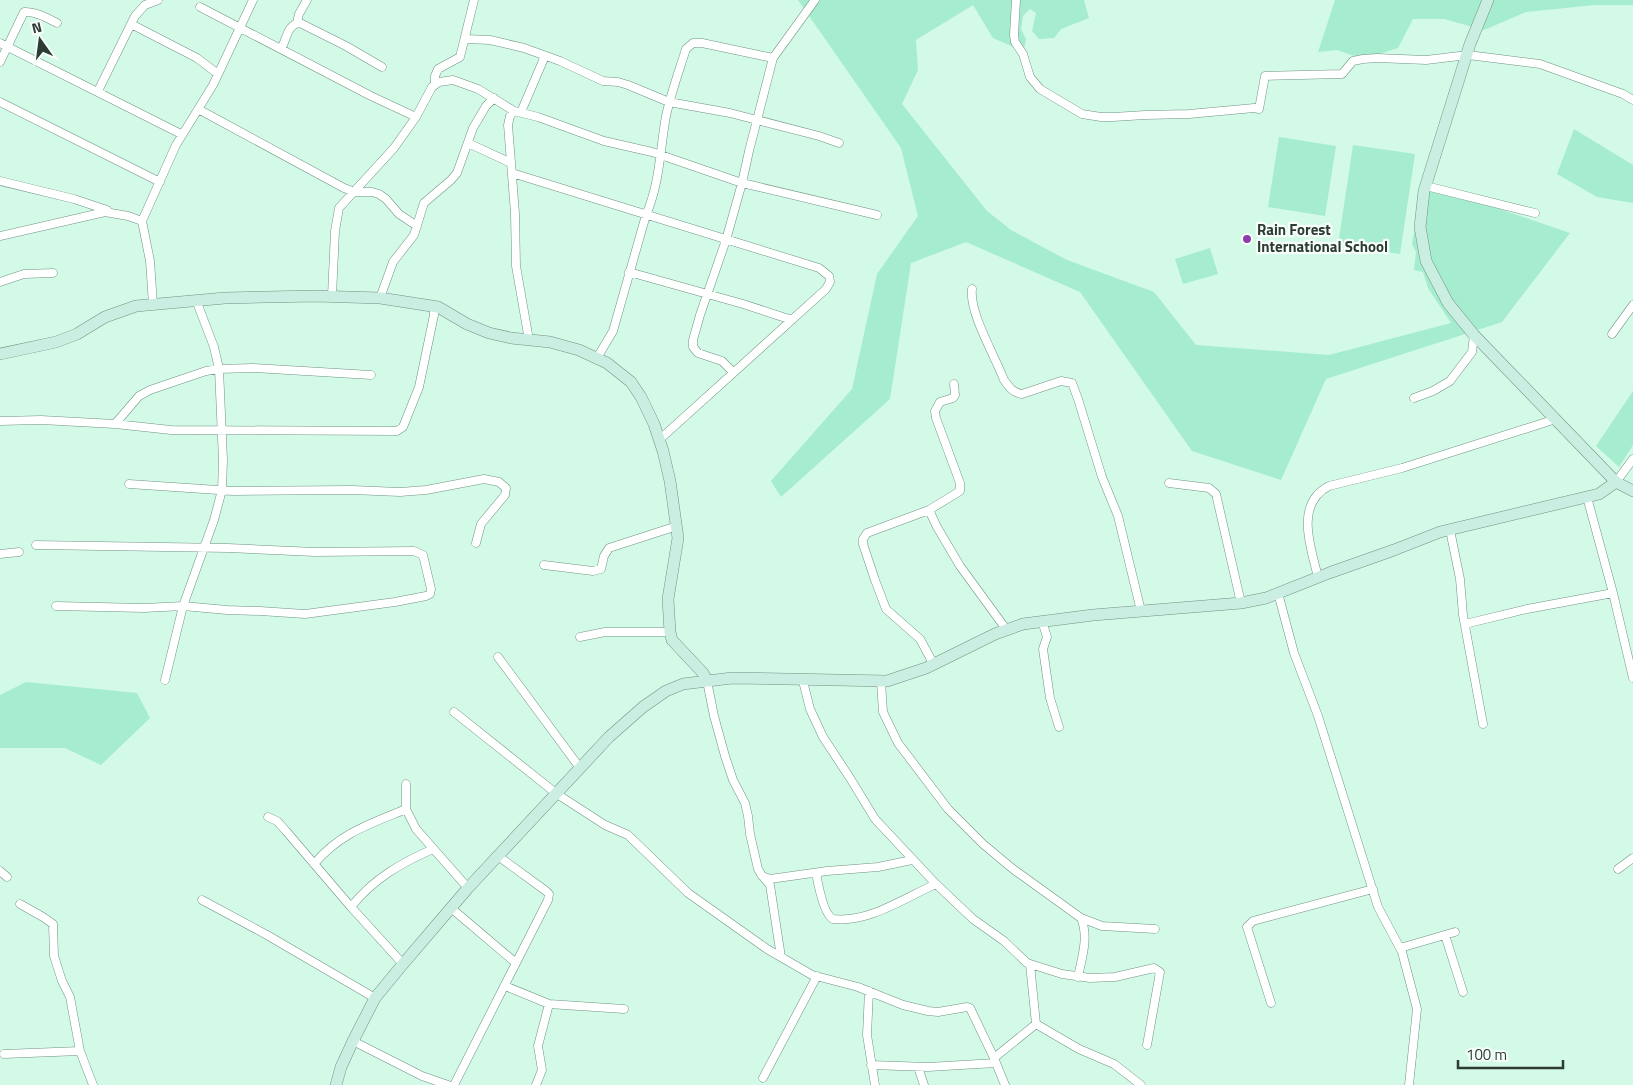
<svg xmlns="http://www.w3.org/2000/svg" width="1633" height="1085" font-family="'Titillium Web',sans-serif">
<rect width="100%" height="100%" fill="#d3f9e7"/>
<path fill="#a5edce" d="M798 0H1084L1089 18 1061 29 1054 38 1039 39 1032 31 1036 13 1030 9 1023 16 1021 29 1026 39 1023 54 1020 50 993 38 973 5 916 40 918 70 902 104 987 211 1011 230 1067 260 1154 292 1196 345 1329 355 1451 323 1428 288 1423 272 1414 270 1416 252 1412 244 1423 183 1570 233 1502 322 1326 379 1281 480 1192 451 1080 292 966 242 911 263 890 399 781 497 771 481 852 389 877 274 918 216 901 148Z
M1335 0H1633V5H1595L1526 12 1484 30 1444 19H1413L1398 48 1363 59 1337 50 1318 52Z
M1574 129 1633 165V203L1597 197 1557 174Z
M1279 137 1336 146 1325 216 1268 207Z
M1353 145 1415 154 1400 254 1338 245Z
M1210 248 1218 274 1183 284 1175 259Z
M1633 391V445L1619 467 1596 446Z
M26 682 137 693 150 718 101 765 65 748H0V695Z"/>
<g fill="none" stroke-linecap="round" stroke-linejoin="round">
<g stroke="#709384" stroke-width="9">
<path id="street" d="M1016 0 1014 35 1015 42 1023 54 1030 77 1040 89 1082 114 1101 117H1113L1145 115 1189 114 1254 108 1259 109 1265 76 1342 74 1353 61 1363 59 1377 58 1426 60 1468 55 1540 64 1623 94 1633 100
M200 7 371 96 416 117
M297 23 299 14 307 0
M131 24 197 58 218 74
M465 39 490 40 524 48 560 61 603 81 618 82 628 85 669 102 730 113 819 136 839 143
M0 43 181 134
M281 49C287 39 287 24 300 23L346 46 382 67
M0 62 24 12C35 11 47 18 57 23
M435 84V76L438 69 460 57 474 0
M98 91 135 16 145 5 158 0
M0 102 160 182
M198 109 344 188 355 192H372L379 194 386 199 399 214 417 226
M514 111 510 116 508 125 515 213 516 266 529 340
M521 112 545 56
M468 143 511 163
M512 173 819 268 829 276 830 282 826 289 659 440
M0 181 74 199 107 210
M1426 186 1535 213
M0 236 105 212 128 216 142 221
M629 272 743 304 792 320
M0 282 24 274 53 273
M972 289C969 313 995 356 1004 380 1009 387 1013 393 1022 394L1061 381 1072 383 1078 399 1102 477 1118 516 1141 611
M332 296 335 231 339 208 394 148 416 117 432 87 439 82 453 80 478 89 514 111 538 117 604 141 652 152 742 183 877 215
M380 298 393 262 414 235 424 203 451 180 457 173 473 128 486 106 494 98
M153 304 150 261 142 221 176 145 213 85 253 0
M1612 334 1633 305
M597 358 613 331 646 215C660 183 660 149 666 116 671 93 679 71 686 49L693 43H702L773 58
M733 372 722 361 698 353 693 347V340L700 315 726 240 742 183 749 151 773 58 815 0
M1414 398 1433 391 1450 381 1472 352 1474 335
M0 421 41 420 115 424 171 430 397 431 403 427 419 387 434 315V306
M115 424 139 396 150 390 206 371 219 369 253 368 371 375
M1616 482 1633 459
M1169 483 1209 488 1216 494 1241 603
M129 484 233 491 352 490 400 492 426 490 484 479 499 482 506 488 505 495 481 524 476 543
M1587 497 1613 593 1633 678
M929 510 937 527 960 566 1006 629
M1450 530 1460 579 1463 615 1483 724
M36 545 228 548 315 552 414 551 423 555 431 589 430 594 426 596 395 602 305 614 260 611 227 610 183 606 144 608 56 606
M0 554 19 552
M544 565 593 571 601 569 604 556 609 548 677 526
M1318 577C1311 548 1294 504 1329 486L1402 468 1556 419
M1278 593 1294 653 1318 716 1378 907 1402 952 1417 1009 1409 1085
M1042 621 1047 637 1043 649 1050 698 1059 727
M1465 624 1527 609 1613 593
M580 637 605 632H670
M498 657 580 768
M934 665 920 639 886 609 875 580 863 544V539L867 533 929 510 960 491V483L936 418 935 411 940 402 953 398 955 395 954 384
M165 680 183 606 214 520 222 490 223 460 219 369 214 347 196 300
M707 681 714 716 725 756 733 780 745 803 748 816 750 834 758 869 762 876 770 879 827 871 878 867 912 860
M803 681 810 709 823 737 850 778 875 819 936 884 973 919 1004 941 1027 963 1062 974 1090 978 1115 977 1154 968 1160 972 1147 1045
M881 682 883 712 898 743 948 809 983 844 1013 869 1081 918 1102 926 1155 929
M454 712 557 794 605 825 628 835 688 893 767 949 812 975 858 987 903 1005 928 1011 938 1012 967 1007 970 1008 994 1058 1005 1085
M406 784V809L416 829 468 888
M268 817 277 821 286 831 351 907 403 964
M314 864C340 833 370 824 406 809
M1618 869 1633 858
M0 871 7 877
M816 873C818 884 824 915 833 919 869 923 904 898 936 884
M764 878 770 885 781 957
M202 900 267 935 375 998
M20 904 43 917 53 924 54 956 62 981 70 997 80 1051 93 1085
M351 907C373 879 401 863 433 849
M451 908 516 963
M1445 935 1463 992
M1400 948 1455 932
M1078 977C1082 957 1089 937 1081 918
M505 986 549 1004 624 1009
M869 991 867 1035 875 1085
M1271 1003 1247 927 1253 921 1264 918 1373 889
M1036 1024 1079 1049 1114 1064 1141 1085
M353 1041 422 1076 448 1085
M4 1054 80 1051
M994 1058 1036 1024 1030 964
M871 1065 928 1067 996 1063
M918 1067 924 1085
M763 1078 817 976
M454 1085 548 900 549 894 546 891 498 856
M536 1085 542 1070 538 1046 549 1004"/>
</g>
<g stroke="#709384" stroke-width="12">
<path id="secondary" d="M1488 0 1470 44 1424 191 1420 227 1426 261 1448 303 1474 335 1616 482 1633 491
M0 354 56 342 77 334 105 317 136 306 225 298 315 296 380 298 438 307 467 324 489 333 511 338 550 342 579 350 607 363 631 382 641 397 654 424 663 451 670 481 678 538 668 599 670 632 672 640 703 673 707 681
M336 1085 341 1067 353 1041 375 998 403 964 468 888 609 737 643 707 666 691 683 684 732 678 887 681 926 668 995 634 1023 624 1093 615 1241 603 1266 598 1329 573 1394 550 1440 532 1599 494 1616 482"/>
</g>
<use href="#street" stroke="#fff" stroke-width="8"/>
<use href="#secondary" stroke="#caeee1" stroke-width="11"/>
</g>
<circle fill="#8e3dac" stroke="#f7fefa" stroke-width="2" cx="1247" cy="239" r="5"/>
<g text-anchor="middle" stroke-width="4.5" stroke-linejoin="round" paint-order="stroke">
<g font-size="15" font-weight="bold" fill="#2c3b34" stroke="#f7fefa" text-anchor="start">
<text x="1257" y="235">Rain Forest<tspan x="1257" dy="17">International School</tspan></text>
</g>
</g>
<g transform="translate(40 40) rotate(346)" stroke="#f7fefa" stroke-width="4" paint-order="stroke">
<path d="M0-4L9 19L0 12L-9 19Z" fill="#2c3b34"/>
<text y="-8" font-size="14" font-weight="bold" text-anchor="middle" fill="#2c3b34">N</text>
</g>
<path d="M1458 1060v8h105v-8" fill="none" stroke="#2c3b34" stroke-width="2.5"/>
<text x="1466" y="1060" font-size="15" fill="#2c3b34" stroke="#f7fefa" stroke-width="4" paint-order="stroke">100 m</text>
</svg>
